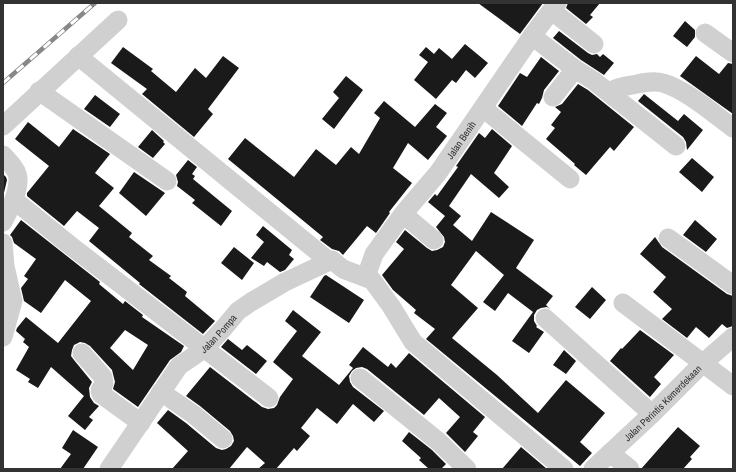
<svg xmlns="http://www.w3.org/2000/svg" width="736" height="472" font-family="'Archivo Narrow',sans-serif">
<rect width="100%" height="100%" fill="#fff"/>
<path fill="#1a1a1a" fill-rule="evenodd" d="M478 3H543L520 34Z
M568 3H600L590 15 593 17 586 24 566 8Z
M685 21 695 30V37L687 47 673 36Z
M559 31 588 53 592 55 597 54 600 57 603 54 614 63 604 75 581 60 553 38Z
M465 44 488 63 475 78 466 70 456 83 452 80 436 99 414 80 428 62 419 55 426 47 434 54 439 48 452 59Z
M123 47 153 69 151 71 176 92 195 68 206 78 223 56 239 68 208 109 213 114 194 137 142 94 147 89 111 63Z
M696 56 719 74 728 63 733 64V114L680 76Z
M541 57 559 71 544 90 542 98 539 104 537 103 522 126 498 106 520 73 527 77Z
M346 76 363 90 334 129 322 119 339 98 333 92Z
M578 84 588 90 634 127 614 151 610 147 586 175 574 165 575 164 546 139 555 128 551 125 561 112 555 107 562 104Z
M644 94 678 121 684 114 703 130 687 150 686 142 683 137 638 101Z
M95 95 120 114 110 127 84 109Z
M384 101 415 127 435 104 447 113 436 127 447 136 428 160 408 143 393 168 412 183 389 212 390 213 376 233 367 226 343 255 339 251 332 249 320 240 323 237 228 159 245 138 294 177 316 149 336 165 351 147 359 154 380 118 374 113Z
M28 122 59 147 73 129 110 154 95 173 114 188 99 206 132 233 129 237 153 256 149 260 171 276 169 278 187 292 185 296 215 321 203 334 139 284 140 283 89 241 99 228 77 211 64 226 27 196V193L49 166 15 139Z
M492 129 512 146 494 173 509 187 499 198 471 174 449 206 461 216 453 225 472 241 491 212 534 240 516 268 553 296 546 305 550 309 547 307 541 308 537 310 534 315V321L537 326 536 327 544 332 529 353 512 341 533 312 508 293 495 311 483 302 504 275 476 251 451 285 478 308 452 338 497 375 538 413 566 380 605 413 580 442 592 453 580 466 426 339 435 329 414 313 416 310 393 290 382 275 404 249 396 242 405 230 427 248 432 251 437 250 443 247 445 242 444 237 436 227 445 216 428 202 435 194 437 196 458 167 456 166 479 133 485 138Z
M152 130 164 141 163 142 165 144 153 158 138 147Z
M692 158 714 177 702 192 679 172Z
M188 160 197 167 192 174 195 176 193 179 232 211 221 226 192 203 195 200 177 186 178 182 176 175Z
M134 172 165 193 146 216 119 193Z
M3 174 6 177 7 180 3 197Z
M21 220 100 282 99 284 123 304 125 301 143 315 142 317 184 346 181 352 170 360 138 407 113 389 115 382 112 370 90 346 85 343 80 342 74 345 72 350 71 356 74 360 92 382 89 388 90 397 94 403 99 406 89 417 93 420 85 430 68 416 84 396 51 367 38 388 28 382 30 379 16 370 29 347 23 342 25 339 16 331 17 328 26 317 58 343 91 301 65 280 41 313 24 301 21 288 28 279 24 276 36 259 14 243 12 237 10 235ZM125 330 148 345 133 370 110 348Z
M695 220 717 239 706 252 683 235Z
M263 226 292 250 289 255 294 259 285 270 280 272 267 262 264 266 251 258 264 242 256 235Z
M655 237 662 247 727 294 733 296V326L727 328 722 324 709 338 696 327 687 338 662 319 672 309 653 292 666 277 640 254Z
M234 247 254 263 242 280 221 263Z
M326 275 364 300 349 323 310 297 324 276Z
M592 287 606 300 590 319 575 307Z
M293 310 321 332 302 356 339 385 353 368 349 365 363 347 388 367 391 363 396 368 409 353 485 417 473 432 478 436 465 452 446 433 460 417 439 398 424 415 367 369 362 367 356 368 352 371 349 376 350 382 353 387 384 411 374 422 353 404 337 424 317 408 301 428 310 436 297 451 294 448 276 469H258L265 463 247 447 229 469H172L188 451 157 423 168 410 186 423 216 448 222 450 226 449 231 446 234 441 233 436 230 431 200 406 186 396 210 367 262 407 268 409 274 408 277 405 280 397 293 379 273 362 297 331 285 321Z
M640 330 674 355 654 377 661 384 650 397 610 361 621 348 622 349Z
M228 339 242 350 247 345 267 361 256 374 221 347Z
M564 350 576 361 566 374 553 365Z
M678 427 700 446 690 457 692 459 683 469H641Z
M73 430 98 447 83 469H60L71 454 62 448Z
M409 432 432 450 446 464 441 469H429L419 460 421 458 402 441Z
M521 447 547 469H502Z"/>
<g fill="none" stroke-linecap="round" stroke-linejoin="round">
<g stroke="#d0d0d0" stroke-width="19">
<path d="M552 11 594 44"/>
<path d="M705 33 733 53"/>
<path d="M532 36 575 69 594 81 676 146"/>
<path d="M78 56 329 261"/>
<path d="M39 91 167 181"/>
<path d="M609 92C616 88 624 86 632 85 642 83 653 80 663 83 685 89 714 114 733 128"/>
<path d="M553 97 575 69"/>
<path d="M483 108 570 179"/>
<path d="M3 126 118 20"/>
<path d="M3 155C20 173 21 176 14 200"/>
<path d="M403 214 434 240"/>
<path d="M3 222 14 200 71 246 269 398"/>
<path d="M668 238 733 285"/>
<path d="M3 243 5 266 13 301 3 337"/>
<path id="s1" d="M366 277 374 254 403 214 438 173 532 36 557 3"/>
<path d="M623 303 733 386"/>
<path d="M545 318 652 414"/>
<path d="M82 353 103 377 104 384 100 390 101 394 141 423"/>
<path d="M360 378 439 442 467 469"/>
<path d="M161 392 193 414 223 439"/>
<path d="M610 453 630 469"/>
<path id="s2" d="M109 469 179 366 204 349 222 330 238 311 251 302 285 282 332 260 343 269 372 280 391 306 413 342 564 469"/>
<path id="s3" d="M593 469 652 414 702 364 733 337"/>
</g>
<g stroke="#888" stroke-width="4.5">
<path id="rail" d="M3 83 95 3"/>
</g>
<use href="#rail" stroke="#fff" stroke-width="3" stroke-dasharray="9" stroke-linecap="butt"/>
</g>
<g text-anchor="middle" stroke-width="4" stroke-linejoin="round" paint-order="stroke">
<g font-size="10" fill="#333" stroke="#fff">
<text dy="4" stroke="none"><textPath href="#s1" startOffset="168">Jalan Benih</textPath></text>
<text dy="4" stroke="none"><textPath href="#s2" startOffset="176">Jalan Pompa</textPath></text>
<text dy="4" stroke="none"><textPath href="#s3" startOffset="96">Jalan Perintis Kemerdekaan</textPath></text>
</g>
</g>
<rect width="736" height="472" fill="none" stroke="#333333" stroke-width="8"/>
</svg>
